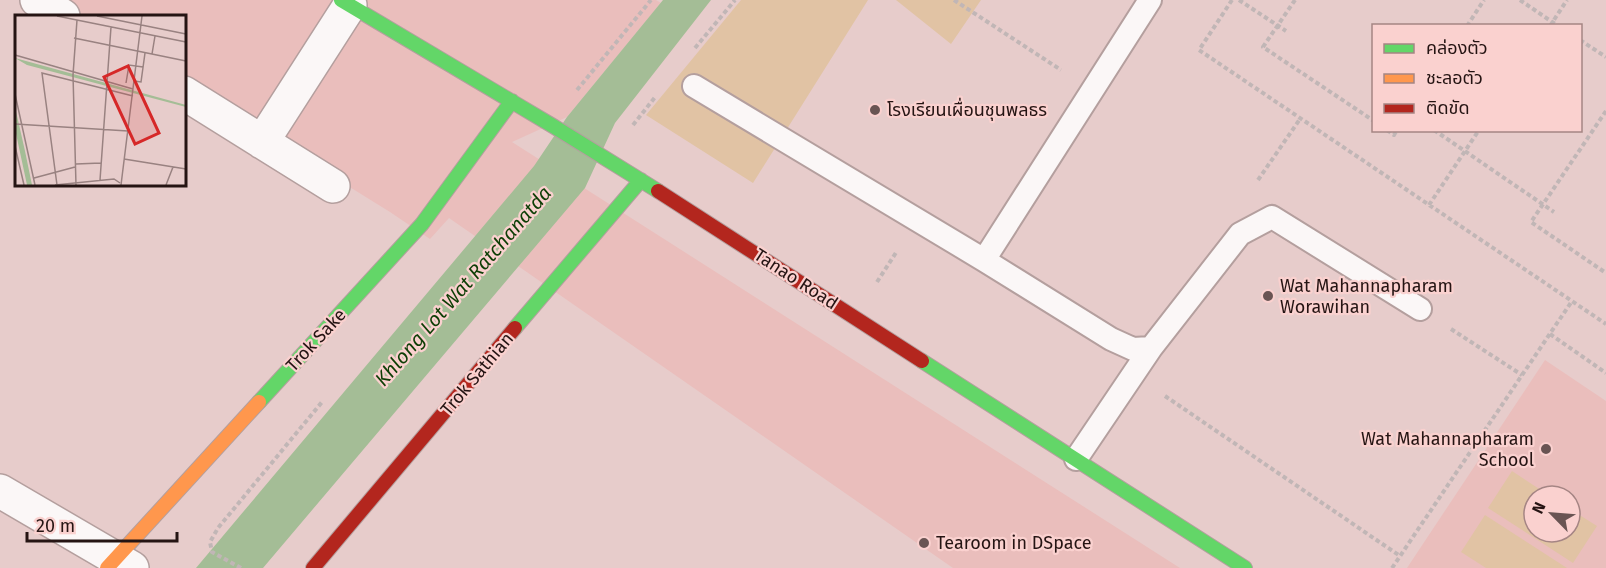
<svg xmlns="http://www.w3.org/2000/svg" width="1606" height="568" font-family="'Fira Sans','Noto Sans Thai',sans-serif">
<rect width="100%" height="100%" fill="#e7cccb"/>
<path fill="#eabebc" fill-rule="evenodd" d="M47 0H656L661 3 567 117 512 142 1180 568H953L449 218 430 239 390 212 185 85 184 16H73Z
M1545 360 1606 401V568H1407ZM1534 496H1570V532H1534Z"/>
<path fill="#e1c3a4" d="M741 0H868L753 183 646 115Z
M896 0H981L951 44Z
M1512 471 1550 496H1534V532H1570V509L1597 526 1573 563 1488 508Z
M1485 515 1567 568H1486L1461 552Z"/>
<path fill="#a4bd96" d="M663 0H711L615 123 585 188 263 568H196L534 166 567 117Z"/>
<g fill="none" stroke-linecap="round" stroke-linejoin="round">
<g stroke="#b49f9e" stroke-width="26">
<path id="lane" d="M694 86 984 260 1111 339 1133 349 1151 348 1240 234 1272 217 1420 309
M984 260 1150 0
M1076 459 1151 348"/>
</g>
<g stroke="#b49f9e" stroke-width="36">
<path id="street" d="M37 0 63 16
M184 93 333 186
M262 142 350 5
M0 491 132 568"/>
</g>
<g stroke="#b49f9e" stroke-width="16">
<path id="fast" d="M341 0 553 126 658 191
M515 328 641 180
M922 361 1245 568
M259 402 422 224 512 101"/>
</g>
<g stroke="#b49f9e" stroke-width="16">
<path id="slow" d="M107 568 259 402"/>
</g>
<g stroke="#b49f9e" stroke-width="16">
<path id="jam" d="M658 191 922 361
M313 568 515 328"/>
</g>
<path stroke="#c1b6b6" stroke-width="4" stroke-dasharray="4.5 3" stroke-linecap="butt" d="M954 0 1061 70
M1232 0 1199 50 1606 324
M1239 0 1286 31
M1295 0 1263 47 1374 121
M1520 0 1558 26
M1467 26 1484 0
M1550 26 1567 0
M1580 40 1606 57
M695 48 735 0
M577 90 651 0
M1606 111 1531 222 1606 273
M633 125 656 96
M1387 130 1394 135 1397 130
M1434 130 1554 212
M1258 180 1300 119
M1429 205 1479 130
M877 282 897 251
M1451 329 1522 375
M1550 334 1606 373
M1165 396 1400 556
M241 568 212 552 210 542 218 528 322 402
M1392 568 1572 301"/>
<use href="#lane" stroke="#fbf7f7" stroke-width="22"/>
<use href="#street" stroke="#fbf7f7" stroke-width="33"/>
<use href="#fast" stroke="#63d668" stroke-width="14"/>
<use href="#slow" stroke="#ff974d" stroke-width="14"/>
<use href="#jam" stroke="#b3261e" stroke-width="14"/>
</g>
<g fill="#695453" stroke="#fad1cf" stroke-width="2">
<circle cx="875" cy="110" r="6"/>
<circle cx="1268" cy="296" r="6"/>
<circle cx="1546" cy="449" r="6"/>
<circle cx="924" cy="543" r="6"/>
</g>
<g text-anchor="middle" stroke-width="4.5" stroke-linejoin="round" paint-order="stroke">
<g font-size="18" fill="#251413" stroke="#fad1cf" text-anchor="start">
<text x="887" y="116">โรงเรียนเผื่อนชุนพลธร</text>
<text x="1280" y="292">Wat Mahannapharam<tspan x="1280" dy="21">Worawihan</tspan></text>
<text x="1534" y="445" text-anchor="end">Wat Mahannapharam<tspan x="1534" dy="21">School</tspan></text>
<text x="936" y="549">Tearoom in DSpace</text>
</g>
<g font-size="18" fill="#251413" stroke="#fad1cf">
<text transform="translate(796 279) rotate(33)" y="6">Tanao Road</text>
<text transform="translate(316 340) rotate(-47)" y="6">Trok Sake</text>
<text transform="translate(477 374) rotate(-50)" y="6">Trok Sathian</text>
</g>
<g font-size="20" font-style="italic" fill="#0d3e05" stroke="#fad1cf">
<text transform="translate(463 286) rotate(-49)" y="7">Khlong Lot Wat Ratchanatda</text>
</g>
</g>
<g transform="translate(15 15)">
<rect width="171" height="171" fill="#e7cccb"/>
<path d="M0 43 171 90V92L12 50ZM0 92 10 136 17 170H12L0 114Z" fill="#a4bd96"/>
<path fill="none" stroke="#998281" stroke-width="1.5" d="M42 1 171 27M82 1 171 19M59 23 171 46M137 39 140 21M0 40 118 74M119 66 126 67 130 38M111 68 114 50 128 52M0 79 20 170M0 109 113 116M0 131 9 170M109 144 171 154M61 149 86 148M19 163 60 152M85 165 96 12M40 170 99 164 105 168M42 170 27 58 118 81M61 170 58 60 62 5M106 170 127 1M151 170 158 152"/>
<path fill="#d62828" fill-opacity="0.15" stroke="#d62828" stroke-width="3" d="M113 51 144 118 120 129 89 62Z"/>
<rect width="171" height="171" fill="none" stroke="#251413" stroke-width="3"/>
</g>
<rect x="1372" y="24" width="210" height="108" fill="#fad1cf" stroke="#a58584" stroke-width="1.5"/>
<rect x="1384" y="44" width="30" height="9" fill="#63d668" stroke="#a58584" stroke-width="1.5"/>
<text x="1426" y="54" font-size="18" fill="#251413">คล่องตัว</text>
<rect x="1384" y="74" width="30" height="9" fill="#ff974d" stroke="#a58584" stroke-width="1.5"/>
<text x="1426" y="84" font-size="18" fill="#251413">ชะลอตัว</text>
<rect x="1384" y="104" width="30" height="9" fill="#b3261e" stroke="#a58584" stroke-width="1.5"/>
<text x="1426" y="114" font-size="18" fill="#251413">ติดขัด</text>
<g transform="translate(1552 514) rotate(295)"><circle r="28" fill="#fad1cf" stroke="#a58584" stroke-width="1.5"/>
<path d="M0-4.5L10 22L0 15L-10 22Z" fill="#695453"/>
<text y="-9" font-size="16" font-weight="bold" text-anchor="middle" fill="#251413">N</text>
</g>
<path d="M27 532v9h150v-9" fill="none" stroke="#251413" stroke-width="3"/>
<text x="36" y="532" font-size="18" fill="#251413" stroke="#fad1cf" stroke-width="4.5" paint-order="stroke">20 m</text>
</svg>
